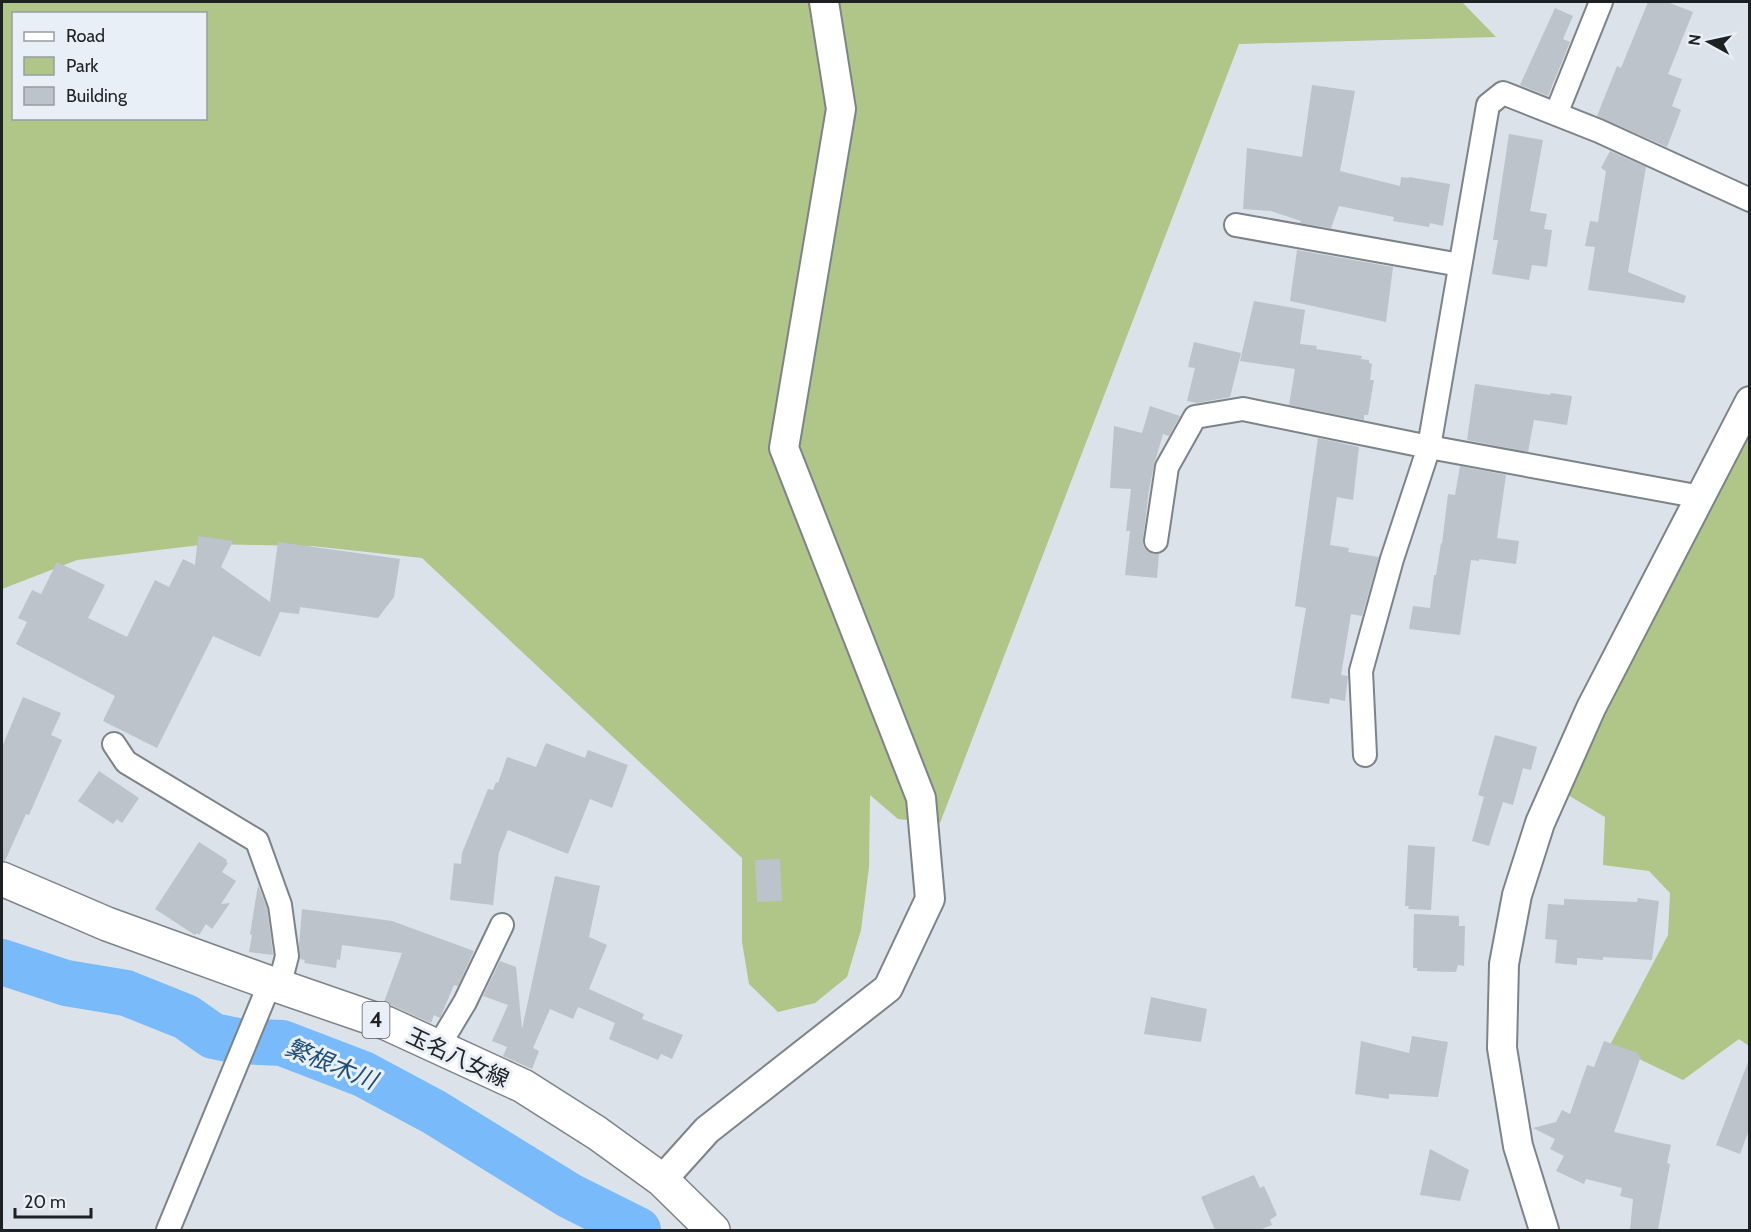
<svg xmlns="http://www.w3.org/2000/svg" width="1751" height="1232" font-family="Cabin,'Noto Sans JP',sans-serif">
<rect width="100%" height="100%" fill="#dbe2e9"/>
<path fill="#b0c588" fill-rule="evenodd" d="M2 2H1462L1496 37 1239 44 940 823 898 819 870 795 869 867 861 930 847 977 815 1003 778 1012 749 984 742 942V858L422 558 312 546 208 544 77 560 2 589ZM14 14H206V118H14Z
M1749 401V1046L1739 1039 1683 1080 1610 1045 1668 935 1670 893 1649 871 1603 865 1605 817 1556 788Z"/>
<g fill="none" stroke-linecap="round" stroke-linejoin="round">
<path stroke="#79bafb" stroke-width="46" d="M2 962 66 983 126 993 186 1017 213 1036 238 1041 282 1043 363 1074 434 1112 570 1196 638 1230"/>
</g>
<path fill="#bcc3ca" d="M1648 2H1667L1693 12 1668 74 1682 79 1672 106 1681 110 1667 147 1597 116 1617 66 1621 68Z
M1555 8 1573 16 1563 39 1570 42 1548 96 1520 85Z
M1312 85 1355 91 1340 171 1400 186 1401 177 1409 178V177L1450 184 1443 226 1430 223 1429 227 1393 221 1394 217 1339 206 1331 228 1300 223 1301 221 1271 211 1243 209 1247 148 1302 157Z
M1509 134 1543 140 1530 211 1547 214 1544 229 1552 230 1547 267 1532 265 1529 280 1492 274 1498 240H1493Z
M1610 151 1646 167 1628 272 1686 296 1684 303 1588 290 1595 247 1585 246 1590 221 1598 222 1606 171 1601 168Z
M1297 250 1393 267 1386 322 1290 301Z
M1254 301 1305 310 1300 344 1317 346 1316 349 1362 356 1361 359 1369 360V363L1372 364 1370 380H1374L1368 415H1364V420L1289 405 1295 369 1240 361Z
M1194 342 1241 353 1230 397 1197 403 1187 401 1195 368 1188 367Z
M1475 384 1550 395 1551 393 1572 396 1567 425 1534 420 1528 452 1467 440Z
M1150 406 1180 416 1169 436 1163 434 1154 465 1149 490 1143 540V545L1147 551 1153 554H1159L1157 578 1125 575 1130 531H1126L1131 489 1110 488 1114 426 1142 433Z
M1318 438 1359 447 1353 500 1337 497 1330 545 1349 548 1348 552 1379 557 1362 616 1351 614 1341 675 1348 676 1345 701 1330 698 1329 704 1291 698 1306 608 1295 606Z
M1460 466 1506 475 1497 538 1519 541 1516 564 1479 559V561L1471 560 1460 635 1409 629 1413 606 1430 608 1434 575H1436L1441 543 1442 544 1448 494 1455 495Z
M198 536 233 541 221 567 270 602 278 542 400 559 394 597 378 618 300 607 299 614 280 612 260 657 213 636 157 748 103 721 115 696 16 644 27 622 18 618 32 590 41 594 57 562 105 585 88 618 127 637 155 580 169 587 183 559 195 565Z
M23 697 61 713 51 735 62 740 29 815 26 814 5 861H2V747Z
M1495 735 1537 747 1531 770 1523 768 1513 805 1503 802 1489 846 1472 841 1484 797 1478 795Z
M546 743 585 758 588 750 628 765 612 808 590 799 568 854 508 830 499 852 493 905 450 900 454 863 461 864 462 853 488 789 493 790 496 782 498 783 507 757 536 767Z
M99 771 139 798 122 823 117 819 113 824 78 801Z
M199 842 227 860 226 862 228 863 222 872 236 881 221 904 230 903 212 929 206 924 199 935 197 933 195 935 155 909Z
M1408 845 1435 847 1431 910 1408 909 1409 906H1405Z
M780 859 782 901 757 902 755 860Z
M555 876 600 886 589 937 607 945 589 989 644 1014 642 1019 683 1035 672 1059 661 1054 658 1060 609 1039 615 1023 578 1007 573 1019 550 1009 533 1048 539 1051 532 1069 503 1056 507 1047 492 1041 508 1005 483 996 500 961 516 967 522 1029Z
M258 885 267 908 273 955 249 952 252 935 250 934Z
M1638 898 1659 901 1652 960 1603 957V960L1577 958V965L1555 963 1557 940 1545 939 1548 904 1564 905V899L1637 902Z
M302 909 392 921 474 951 458 986 454 985 440 1018 434 1015 431 1023 384 1002 402 953 342 945 340 960 337 959 336 968 304 963 305 960 300 959 299 946Z
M1414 914 1459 916V926H1465L1464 966 1458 965 1456 972 1417 971V968H1413Z
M1151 997 1207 1009 1201 1042 1144 1034Z
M1412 1036 1448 1042 1438 1097 1389 1094V1099L1355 1094 1361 1041 1409 1053Z
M1604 1041 1638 1053 1637 1055 1641 1056 1614 1132 1671 1145 1667 1163 1670 1164 1658 1230H1630L1633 1199 1620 1196 1622 1188 1586 1179 1584 1184 1556 1171 1564 1156 1550 1149 1555 1139 1533 1128 1556 1122 1562 1110 1570 1114 1587 1065 1594 1067Z
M1748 1062H1749V1130L1740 1154 1716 1145Z
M1430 1149 1469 1170 1460 1201 1420 1195Z
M1254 1175 1260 1188 1264 1186 1277 1215 1270 1220 1272 1225 1259 1230H1215L1201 1197Z"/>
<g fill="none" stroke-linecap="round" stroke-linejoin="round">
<g stroke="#7c8389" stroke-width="26">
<path id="minor" d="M1556 114 1601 2
M1236 225 1460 265
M1701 497 1429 447 1488 105 1503 93 1599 131 1750 200
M1156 541 1167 467 1195 417 1243 409 1429 447 1392 559 1361 671 1365 755
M114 744 126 762 257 841 280 905 287 956 279 987
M438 1047 465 1002 502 925
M168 1230 270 983"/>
</g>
<g stroke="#7c8389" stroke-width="32">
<path id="tertiary" d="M662 1180 707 1130 888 988 930 899 921 798 784 448 841 109 824 2
M1544 1230 1518 1146 1502 1048 1504 964 1517 895 1540 823 1591 708 1750 401"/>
</g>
<g stroke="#7c8389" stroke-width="36">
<path id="primary" d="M2 879 107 924 270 983 386 1023 523 1086 597 1133 662 1180 713 1230"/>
</g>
<use href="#minor" stroke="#fff" stroke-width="22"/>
<use href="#tertiary" stroke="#fff" stroke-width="28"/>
<use href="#primary" stroke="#fff" stroke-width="33"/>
</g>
<g text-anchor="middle" stroke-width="6" stroke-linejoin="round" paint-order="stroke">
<rect fill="#e8eff6" stroke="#5b5f62" stroke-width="1.5" x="362.5" y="1002" width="27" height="36" rx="4.5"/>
<g font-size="21" font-weight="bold" fill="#1e2123">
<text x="376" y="1027">4</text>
</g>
<g font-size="22" fill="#1e2123" stroke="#e8eff6">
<text transform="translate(458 1057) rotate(25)" y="8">玉名八女線</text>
</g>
<g font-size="24" font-style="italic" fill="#1e4c76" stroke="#e8eff6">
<text transform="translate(331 1064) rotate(22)" y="8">繁根木川</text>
</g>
</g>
<rect width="1751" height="1232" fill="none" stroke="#1e2123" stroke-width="6"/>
<rect x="12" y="12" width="195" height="108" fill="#e8eff6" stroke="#979da2" stroke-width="1.5"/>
<rect x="24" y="32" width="30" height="9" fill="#ffffff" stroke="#979da2" stroke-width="1.5"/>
<text x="66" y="42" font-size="18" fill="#1e2123">Road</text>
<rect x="24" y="57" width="30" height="18" fill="#b0c588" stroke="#979da2" stroke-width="1.5"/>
<text x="66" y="72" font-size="18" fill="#1e2123">Park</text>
<rect x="24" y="87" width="30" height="18" fill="#bcc3ca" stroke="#979da2" stroke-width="1.5"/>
<text x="66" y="102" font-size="18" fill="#1e2123">Building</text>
<g transform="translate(1709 42) rotate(278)" stroke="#e8eff6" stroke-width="4.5" paint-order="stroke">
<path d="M0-4.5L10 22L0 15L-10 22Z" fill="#1e2123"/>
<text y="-9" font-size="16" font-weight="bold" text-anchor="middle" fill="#1e2123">N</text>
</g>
<path d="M15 1208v9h76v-9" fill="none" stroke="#1e2123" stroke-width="3"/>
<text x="24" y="1208" font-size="18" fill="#1e2123" stroke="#e8eff6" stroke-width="4.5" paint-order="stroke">20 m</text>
</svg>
